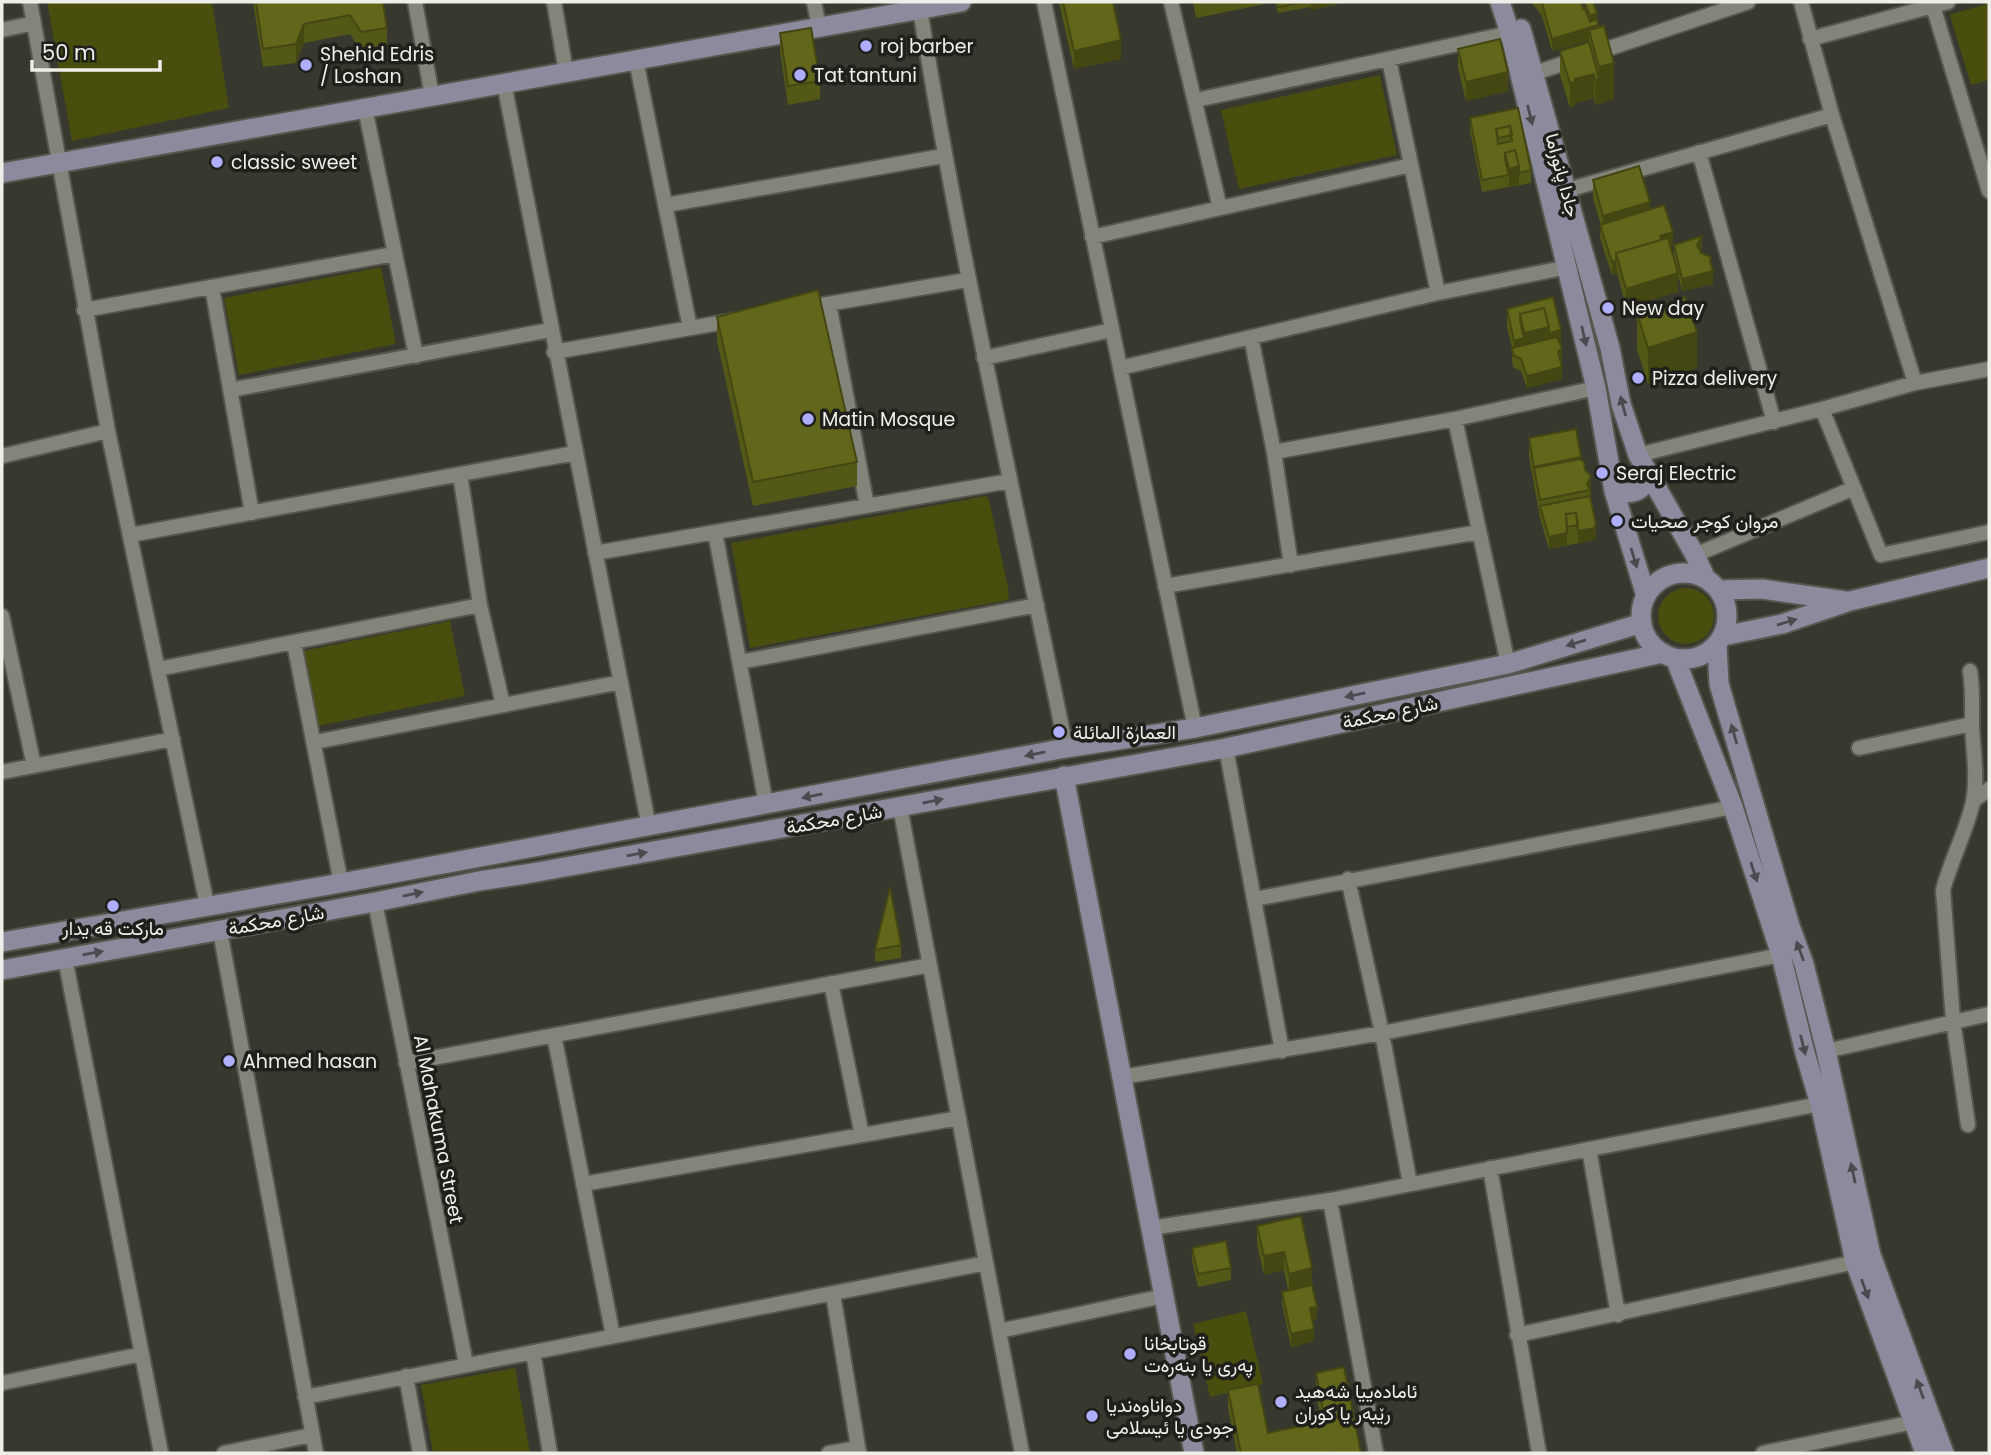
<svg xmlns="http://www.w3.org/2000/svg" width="1991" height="1455" font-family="Poppins,Vazirmatn,sans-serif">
<rect width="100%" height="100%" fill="#37392f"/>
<path fill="#494d0d" d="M47 2H212L229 108 72 141Z
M1989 3V80L1971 85 1950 15Z
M1380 75 1397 155 1239 189 1221 110Z
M381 267 396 344 239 375 224 298Z
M986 496 989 500 1009 592 1008 600 750 648 731 543Z
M1658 616a28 28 0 1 1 56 0a28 28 0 1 1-56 0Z
M450 621 465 696 303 729 288 654Z
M1246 1311 1263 1384 1210 1397 1193 1324Z
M515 1368 530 1453H433L421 1385Z"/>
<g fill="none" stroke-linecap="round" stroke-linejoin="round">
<g stroke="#55564d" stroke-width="18">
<path id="street" d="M30 2 108 431 207 905
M415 2 432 96
M554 2 566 72
M814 2 819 27
M1044 2 1195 728
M1171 2 1220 208
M1801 2 1832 115 1915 383
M1933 6 1989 191
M920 9C960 258 1016 502 1066 748
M2 30 34 23
M1810 39 1948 2
M636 60 690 328
M1389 60 1438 293
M1535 73 1748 2
M504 83 649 827
M1196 100 1510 33
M365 108 416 356
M1699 152 1774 422
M1567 190 1832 115
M666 205 943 156
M1092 237 1411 165
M212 287 252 513
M829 304 867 506
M804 308 967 280
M84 310 394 254
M1251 337 1274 452 1291 565
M554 352 736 320
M984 358 1112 330
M1120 368 1438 293 1568 267
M230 390 550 330
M1822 409 1881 555 1989 532
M1455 419 1508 664
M1274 452 1455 419 1596 388
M1638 455 1822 409 1915 383 1989 369
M2 456 108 431
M460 474 480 605 503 705
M715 532 766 804
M130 535 575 453
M595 553 1010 481
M1695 555 1854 488
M1165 586 1479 532
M2 616 34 766
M294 643 341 883
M740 662 1037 605
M158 669 480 605
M315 742 621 682
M1226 748 1282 1051
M1859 748 1972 724
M2 772 173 739
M1973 801 1989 789
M900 807 1022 1453
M1348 879 1382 1033 1410 1184
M1255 899 1733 807
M375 902 466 1364
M220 931 316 1453
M65 958 161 1453
M831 983 862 1135
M554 1035 613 1336
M1826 1051 1989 1014
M406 1063 930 965
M1122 1077 1382 1033 1781 955
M1968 1125 1953 1020 1943 890C1951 860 1966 832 1973 802 1978 776 1973 750 1972 725 1972 706 1973 689 1970 671
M1589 1149 1618 1315
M1490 1168 1539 1453
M583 1184 959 1118
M1330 1200 1376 1453
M1151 1228 1330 1200 1820 1104
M833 1294 859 1453
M999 1331 1164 1296
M1517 1335 1855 1262
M533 1352 550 1453
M406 1376 420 1453
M2 1383 142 1354
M305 1397 986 1263
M224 1453 312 1435
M829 1453 858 1448
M1763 1453 1914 1422"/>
</g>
<g stroke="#55564d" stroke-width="23">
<path id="secondary" d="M1500 2 1510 33 1596 388 1614 491 1646 596
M1521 29 1610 348 1621 404 1638 455 1695 555 1705 577
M2 173 961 2
M1614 491C1630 495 1644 493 1648 475
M1641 616a43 43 0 1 1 86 0a43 43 0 1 1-86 0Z
M1719 590 1762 589 1846 601
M1723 636 1782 624 1850 601 1989 568
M1717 645 1719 684 1790 926 1804 964 1826 1051 1871 1255 1944 1453
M1675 658 1733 807 1781 955 1805 1053 1820 1104 1855 1262 1925 1453
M1064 776 1194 1453
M2 942 341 883 1066 748 1195 728 1508 664 1642 623
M2 970 375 902 479 881 526 874 1226 748 1663 653"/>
</g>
<use href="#street" stroke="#84857a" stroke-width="14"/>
<use href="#secondary" stroke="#8b8b9d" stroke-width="19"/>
</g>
<path fill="#545817" d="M253 2H383L387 28V47L361 51 350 34 304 43 296 63 263 67Z
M1059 2H1113L1121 59 1074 69Z
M1193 2H1347L1311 10 1310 7 1278 13 1275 2 1196 18Z
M1533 2H1583L1581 3 1583 9H1585V3L1597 19 1614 99 1595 105 1594 98 1575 103V106L1570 108 1560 75V51L1589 42V40L1552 51 1542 16 1533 4Z
M780 33 820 81V99L788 105 780 52Z
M1458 49 1508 91 1466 101 1458 68Z
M1518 108 1531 170V183L1482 192 1470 130V118Z
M1593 180 1650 209 1673 244 1670 245 1674 257V245L1702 248 1700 252 1711 265 1713 284 1682 291 1678 275V292L1626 307 1617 273 1612 275 1600 238 1601 225 1593 198Z
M1507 309 1561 346 1562 379 1527 388 1521 371 1513 367 1512 360V348L1507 327Z
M1637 313 1697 368 1648 384 1637 349Z
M717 317 857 462V486L753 506 717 341Z
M1529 438 1581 457V460L1585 470 1591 476 1590 496 1596 536 1594 540 1549 549 1540 518 1529 457Z
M901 945V958L875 962V950Z
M1301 1216 1317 1319 1313 1320 1314 1341 1291 1347 1282 1304V1292L1288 1290 1284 1270 1264 1275 1257 1244V1226Z
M1192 1248 1231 1268V1280L1198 1287 1192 1260Z
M1316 1373 1361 1453H1237L1228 1408V1390L1268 1433 1321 1422 1316 1391Z"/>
<path fill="#454713" d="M1311 2H1340V3L1311 10Z
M1597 13 1598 37 1589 30V40L1552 51V39L1590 28V16Z
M304 24V43L296 63V44Z
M1121 40V59L1074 69V51Z
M1614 63V99L1595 105V80L1599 79V67Z
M1508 72V91L1466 101V82Z
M1594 74V98L1575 103V106L1570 108V83L1575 79Z
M1519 166V185L1509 187V169Z
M1650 202V220L1603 234V216Z
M1673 232V244L1663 248 1660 236Z
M1702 236V248L1697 257V245Z
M1711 257V269L1713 271V284L1682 291V279L1710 261Z
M1616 261 1617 273 1612 275V262Z
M1678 273V292L1626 307V289Z
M1549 327 1561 330V348L1514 356V341L1524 338V333Z
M1697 332V368L1648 384V348Z
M1562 348V360L1558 364V352Z
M1562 367V379L1527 388V376Z
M1591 476V495L1590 496V490L1587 484Z
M1596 524V536L1594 540 1578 544V531Z
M1567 533V545L1549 549V537Z
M1284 1252V1270L1264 1275V1256Z
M1312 1268V1287L1289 1292V1274Z
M1317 1307V1319L1310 1321V1308Z
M1314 1329V1341L1291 1347V1334Z"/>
<path fill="#62661b" stroke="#454713" stroke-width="2" fill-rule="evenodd" d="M256 2H383L387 28 361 32 350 15 304 24 296 44 263 49Z
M1063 2H1113L1121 40 1074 51Z
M1277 2H1306L1278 7Z
M1546 2H1581L1583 9H1585L1590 22 1597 19 1598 25 1552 39 1542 3Z
M1588 2H1593L1597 13 1590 16 1585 3Z
M1604 26 1614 63 1599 67 1589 30Z
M811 28 820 81 788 86 780 33Z
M1500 39 1508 72 1466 82 1458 49Z
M1589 42 1599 79 1595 80 1594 74 1575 79V82L1570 83 1560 51Z
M1518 108 1531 170 1519 173V166L1515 150 1505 153V159L1509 175 1482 180 1470 118ZM1510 126 1512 141 1498 144 1496 129Z
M1510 126 1512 135 1498 138 1496 129Z
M1515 150 1519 166 1509 169 1505 153Z
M1639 166 1650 202 1603 216 1593 180Z
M1664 205 1673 232 1660 236 1661 240 1616 253V261L1612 262 1600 225Z
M1702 236 1697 245 1701 253 1711 257 1710 261 1713 271 1682 279 1674 245Z
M1668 238 1678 273 1626 289 1616 253Z
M818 290 857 462 753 482 717 317Z
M1553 297 1561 330 1549 333V327L1544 308 1520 314V320L1524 338 1514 341 1507 309Z
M1685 297 1697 332 1648 348 1637 313Z
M1544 308 1549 327 1524 333 1520 314Z
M1557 337 1562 348 1558 352 1562 367 1527 376 1521 359 1513 355 1512 348Z
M1576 429 1581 457 1534 467 1529 438Z
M1580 459 1584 462 1585 470 1591 476 1587 484 1590 490 1540 500 1534 468Z
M1590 496 1596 524 1594 528 1578 531 1576 513 1566 514 1567 533 1549 537 1540 506Z
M1576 513 1578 525 1567 527 1566 514Z
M890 887 901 945 875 950Z
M1301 1216 1312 1268 1289 1274 1284 1252 1264 1256 1257 1226Z
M1226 1241 1231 1268 1198 1274 1192 1248Z
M1312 1285 1317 1307 1310 1308 1314 1329 1291 1334 1282 1292Z
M1344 1367 1361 1453H1333V1452L1326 1453H1241L1228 1390 1258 1384 1268 1433 1325 1421 1316 1373Z"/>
<defs><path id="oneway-solid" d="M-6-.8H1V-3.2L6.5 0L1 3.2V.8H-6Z" transform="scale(1.75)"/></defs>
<g fill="#4a4a4f">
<use href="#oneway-solid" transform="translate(1530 115) rotate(76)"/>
<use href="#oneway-solid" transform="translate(1584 336) rotate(77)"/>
<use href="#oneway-solid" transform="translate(1623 406) rotate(-105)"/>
<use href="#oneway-solid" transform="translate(1634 558) rotate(73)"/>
<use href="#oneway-solid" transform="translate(1787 622) rotate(-17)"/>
<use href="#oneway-solid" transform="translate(1576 643) rotate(163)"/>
<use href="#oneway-solid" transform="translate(1355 695) rotate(168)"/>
<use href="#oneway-solid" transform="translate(1734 734) rotate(-106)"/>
<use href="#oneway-solid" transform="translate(1035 754) rotate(169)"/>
<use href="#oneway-solid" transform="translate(812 796) rotate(169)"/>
<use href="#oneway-solid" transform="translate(933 801) rotate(-11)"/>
<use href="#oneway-solid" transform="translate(637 854) rotate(-10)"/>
<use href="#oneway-solid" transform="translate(1754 872) rotate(72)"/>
<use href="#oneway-solid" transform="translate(413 894) rotate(-12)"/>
<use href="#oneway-solid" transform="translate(1800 951) rotate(-110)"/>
<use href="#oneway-solid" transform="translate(93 953) rotate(-10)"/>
<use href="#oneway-solid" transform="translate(1803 1045) rotate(76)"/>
<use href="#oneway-solid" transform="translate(1853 1173) rotate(-102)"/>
<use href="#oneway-solid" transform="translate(1865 1289) rotate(70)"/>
<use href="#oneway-solid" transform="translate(1920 1389) rotate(-110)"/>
</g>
<g fill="#afaefa" stroke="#1f1f1b" stroke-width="2.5">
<circle cx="866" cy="46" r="7"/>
<circle cx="306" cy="65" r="7"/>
<circle cx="800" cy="75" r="7"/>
<circle cx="217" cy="162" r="7"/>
<circle cx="1608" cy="308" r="7"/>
<circle cx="1638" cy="378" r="7"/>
<circle cx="808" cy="419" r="7"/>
<circle cx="1602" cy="473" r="7"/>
<circle cx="1617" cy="521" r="7"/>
<circle cx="1059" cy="732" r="7"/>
<circle cx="113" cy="906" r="7"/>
<circle cx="229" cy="1061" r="7"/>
<circle cx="1130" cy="1354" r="7"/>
<circle cx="1281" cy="1402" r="7"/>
<circle cx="1092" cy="1416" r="7"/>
</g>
<g text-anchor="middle" stroke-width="7" stroke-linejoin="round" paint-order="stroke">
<g font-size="19" fill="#eeefe8" stroke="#1f1f1b" text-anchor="start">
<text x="880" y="53">roj barber</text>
<text x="320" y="61">Shehid Edris<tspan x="320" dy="22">/ Loshan</tspan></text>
<text x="814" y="82">Tat tantuni</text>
<text x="231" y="169">classic sweet</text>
<text x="1622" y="315">New day</text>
<text x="1652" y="385">Pizza delivery</text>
<text x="822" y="426">Matin Mosque</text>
<text x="1616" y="480">Seraj Electric</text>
<text x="1631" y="528">مروان كوجر صحيات</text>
<text x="1073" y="739">العمارة المائلة</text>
<text x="113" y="935" text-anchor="middle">ماركت قه يدار</text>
<text x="243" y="1068">Ahmed hasan</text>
<text x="1144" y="1350">قوتابخانا<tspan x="1144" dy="22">پەری یا بنەرەت</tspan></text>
<text x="1295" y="1398">ئامادەییا شەهید<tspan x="1295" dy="22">رێبەر یا کوران</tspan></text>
<text x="1106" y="1412">دواناوەندیا<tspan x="1106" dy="22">جودی یا ئیسلامی</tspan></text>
</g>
<g font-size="19" fill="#eeefe8" stroke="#1f1f1b">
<text transform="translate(1563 175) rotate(75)" y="7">جادا پانوراما</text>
<text transform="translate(1390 712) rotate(-12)" y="7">شارع محكمة</text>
<text transform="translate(834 819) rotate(-10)" y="7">شارع محكمة</text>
<text transform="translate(276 920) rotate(-10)" y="7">شارع محكمة</text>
<text transform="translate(439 1129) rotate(79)" y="7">Al Mahakuma Street</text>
</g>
</g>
<rect width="1991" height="1455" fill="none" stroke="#eeefe8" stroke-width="7"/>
<path d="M32 60v10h128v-10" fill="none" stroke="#eeefe8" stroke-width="3.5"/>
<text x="42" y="60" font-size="21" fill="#eeefe8" stroke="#1f1f1b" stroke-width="5" paint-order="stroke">50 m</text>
</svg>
